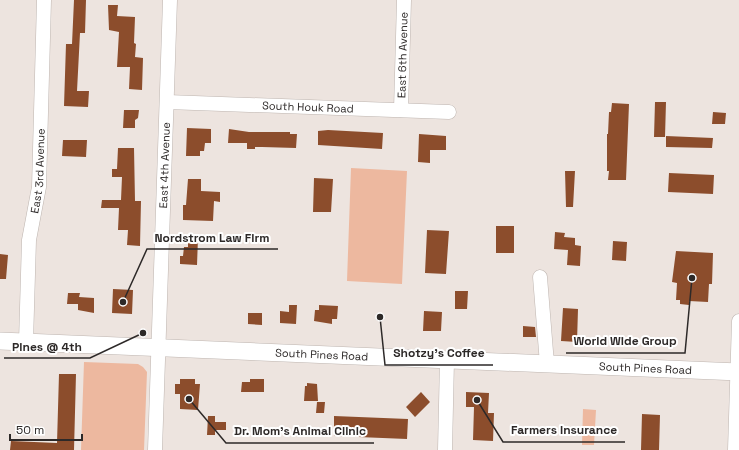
<svg xmlns="http://www.w3.org/2000/svg" width="739" height="450" font-family="'Space Grotesk',sans-serif">
<rect width="100%" height="100%" fill="#ede4df"/>
<path fill="#edb89f" d="M351 168 407 171 402 284 347 281Z
M84 362 138 364 143 367 147 372 144 450H81Z
M583 409 596 410 594 445H582Z"/>
<path fill="#8c4d2c" d="M74 0H86L85 33H80L77 91H89L88 107 64 106 66 44H72Z
M108 5H118L117 16 135 17 134 43 136 44 135 57 143 58 142 90 129 89 130 67H117L119 32 109 30Z
M655 102H666L665 137H654Z
M612 103 629 104 626 180H608L609 171H607V134H608L609 112H611Z
M124 110H139L138 118 135 120V128H123Z
M713 112 726 113 725 124H712Z
M187 128 211 129V143H205L204 151H200V156H186Z
M229 129 249 132H290V134H297L296 148 262 147H255V149H247V143H228Z
M328 130 383 133 382 149 318 145V131Z
M419 134 446 136V150H430V163L418 162Z
M666 136 713 138 712 148 666 147Z
M63 140H87L86 157 62 156Z
M118 148H134L135 201H141L140 246 127 245 128 230H118L119 208H101L102 200H121L122 177H112V169H117Z
M565 171H575L573 207H566Z
M669 173 714 175 713 194 668 192Z
M314 178 333 179 331 212H313Z
M188 179H201V191L220 192V202L214 201 213 221 183 220V205H186Z
M496 226H514V253H496Z
M427 230 449 231 446 274 425 273Z
M555 232 565 233 564 237 575 238V245L581 246 580 266 567 265 568 250 554 249Z
M188 238H198L197 265 180 264V256H183L184 247H188Z
M613 241 627 242 626 261 612 260Z
M676 251 713 253 712 284H709L708 302 689 301V305L680 304V300H676L677 283 672 282Z
M0 254 8 255 6 279H0Z
M113 289 133 290 132 314 112 313Z
M455 291H468L467 309H455Z
M68 293H80L79 297 94 298V313L78 310V304H67Z
M289 305H297L296 324 280 323V311L289 312Z
M319 305 338 306 337 319H332V324L314 321 315 310H319Z
M563 308 578 309 577 342 561 341Z
M424 311 442 312 441 331H423Z
M248 313H262V325L248 324Z
M523 326 535 327 536 337H523Z
M59 374H76L74 450H10L11 441 57 443Z
M180 379H195V384H200L198 410 180 409V394H175V384H180Z
M250 379H264V392H241L242 382H250Z
M307 383 317 384 318 401H304L305 386H307Z
M421 392 430 402 415 417 406 407Z
M466 392 489 393 488 413H494L493 441 473 440 474 407H466Z
M317 402H325L324 413H316Z
M642 414 660 415 659 450H641Z
M208 416H215V422H226V430H215V435H207Z
M334 416 408 419 407 439 334 436Z"/>
<g fill="none" stroke-linecap="round" stroke-linejoin="round">
<g stroke="#beb5b0" stroke-width="15">
<g id="minor">
<path id="s1" d="M167 102 449 112"/>
<path id="s2" d="M401 110 404 0"/>
<path d="M540 277 547 364"/>
<path id="s3" d="M26 342 29 240 39 187 44 0"/>
<path id="s4" d="M155 450 170 0"/>
<path d="M445 450 447 360"/>
<path d="M735 450 739 321"/>
</g>
</g>
<g stroke="#beb5b0" stroke-width="18">
<g id="major">
<path id="s5" d="M0 341 739 372"/>
</g>
</g>
<use href="#minor" stroke="#fff" stroke-width="14"/>
<use href="#major" stroke="#fff" stroke-width="17"/>
</g>
<g text-anchor="middle" stroke-width="4" stroke-linejoin="round" paint-order="stroke">
<g font-size="11" fill="#2d2928" stroke="#fff">
<text dy="4" stroke="none"><textPath href="#s2" startOffset="55">East 6th Avenue</textPath></text>
<text dy="4" stroke="none"><textPath href="#s1" startOffset="141">South Houk Road</textPath></text>
<text dy="4" stroke="none"><textPath href="#s4" startOffset="285">East 4th Avenue</textPath></text>
<text dy="4" stroke="none"><textPath href="#s3" startOffset="172">East 3rd Avenue</textPath></text>
<text dy="4" stroke="none"><textPath href="#s5" startOffset="322">South Pines Road</textPath></text>
<text dy="4" stroke="none"><textPath href="#s5" startOffset="646">South Pines Road</textPath></text>
</g>
</g>
<path fill="none" stroke="#2d2928" stroke-width="1.5" d="M123 302L147 249H278M692 278L685 353H566M143 333L90 358H4M380 317L385 365H493M477 400L503 442H625M189 399L226 443H374"/>
<g fill="#2d2928" stroke="#fff" stroke-width="1.5">
<circle cx="123" cy="302" r="4"/>
<circle cx="692" cy="278" r="4"/>
<circle cx="143" cy="333" r="4"/>
<circle cx="380" cy="317" r="4"/>
<circle cx="477" cy="400" r="4"/>
<circle cx="189" cy="399" r="4"/>
</g>
<g font-size="12" text-anchor="middle" font-weight="bold" fill="#2d2928" stroke="#fff" stroke-width="4" stroke-linejoin="round" paint-order="stroke">
<text x="212" y="242">Nordstrom Law Firm</text>
<text x="625" y="345">World Wide Group</text>
<text x="47" y="351">Pines @ 4th</text>
<text x="439" y="357">Shotzy's Coffee</text>
<text x="564" y="434">Farmers Insurance</text>
<text x="300" y="435">Dr. Mom’s Animal Clinic</text>
</g>
<path d="M10 434v6h72v-6" fill="none" stroke="#2d2928" stroke-width="2"/>
<text x="16" y="434" font-size="12" fill="#2d2928" stroke="#ffffff" stroke-width="3" paint-order="stroke">50 m</text>
</svg>
